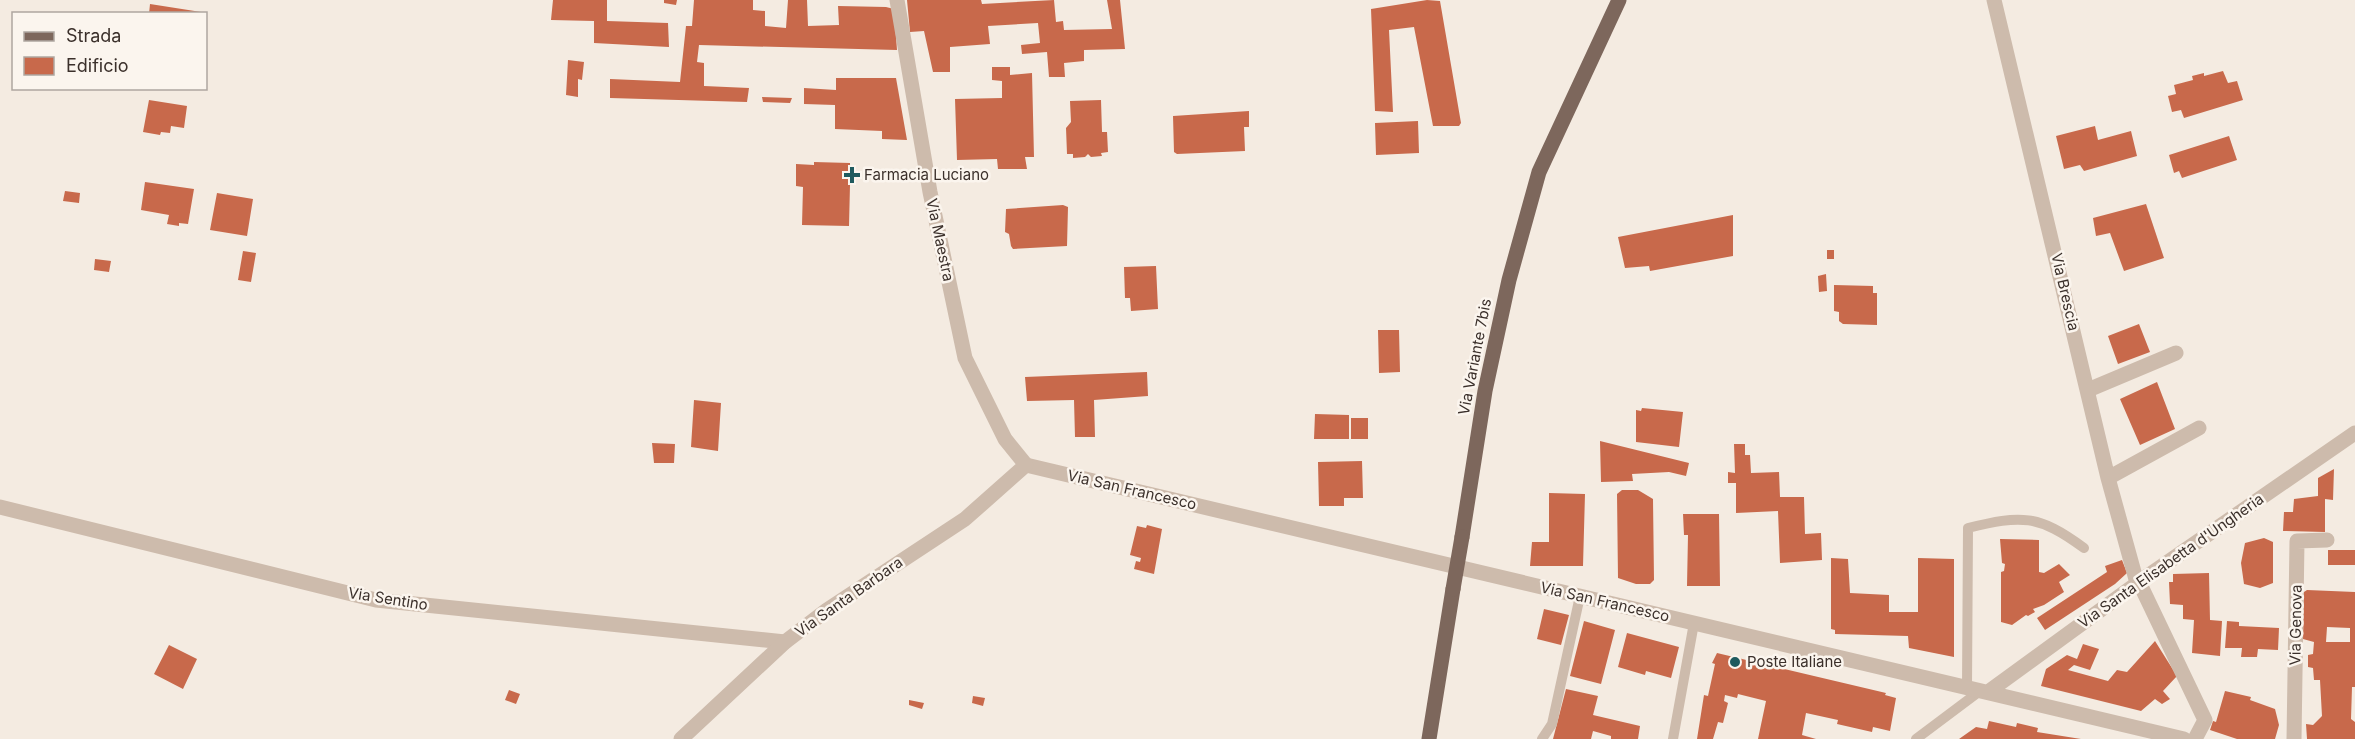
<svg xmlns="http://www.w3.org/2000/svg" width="2355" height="739" font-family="Inter,sans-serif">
<rect width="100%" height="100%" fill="#f4ebe1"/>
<path fill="#c8694b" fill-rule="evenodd" d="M553 0H607V21L668 23 669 47 594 43V21L551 20Z
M664 0H677L676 5 664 3Z
M694 0H753V10L765 11V26L786 28 788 0H807L808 26 839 25 838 6 886 7 894 9 897 50 699 45 697 62 704 63V86L749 88 747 102 610 98V79L680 82 686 26H692Z
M907 0H981L982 4 1054 0 1056 22 1063 21 1064 30 1112 29 1107 0H1120L1125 49 1084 50V61L1064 63 1065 77H1049L1047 52 1022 54 1021 45 1040 43 1038 23 988 26 990 44 950 47V72H933L924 31 910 32Z
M1427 0 1440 1 1461 123 1459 126H1433L1414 27 1389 30 1393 112 1375 111 1371 9Z
M150 4 201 12V14H149Z
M568 60 584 62 582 80 578 79V97L566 95Z
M992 67H1010V75L1032 73 1034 157H1025L1027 169H998L997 159 957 160 955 99 1002 98V81L992 80Z
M2223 71 2228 83 2237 81 2243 100 2184 118 2181 110 2172 112 2168 96 2176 94 2174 85 2193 80 2192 76 2204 73V76Z
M836 78H896L907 140 882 139V131L835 129V105L804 104V88L836 90Z
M762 97 792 98 790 103 763 102Z
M149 100 187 106 184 128 171 126 170 133 161 132 160 135 143 132Z
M1101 100 1102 132H1107L1108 152 1101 153 1102 156 1091 157 1088 154 1085 157 1073 158V154H1067L1066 128 1071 122 1070 101Z
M1249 111V127H1244L1245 151 1177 154 1174 152 1173 116Z
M1418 121 1419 153 1376 155 1375 123Z
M2095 126 2098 140 2131 131 2137 156 2084 171 2080 165 2064 169 2056 136Z
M2229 136 2237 160 2182 178 2179 171 2174 173 2169 155Z
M814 162 850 163V167H856V185H850L849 226 802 225 803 187 796 186V164L814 165Z
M145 182 194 189 188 224 179 223V226L167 224 169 215 141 210Z
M65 191 80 193 79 203 63 201Z
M217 193 253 199 247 236 210 230Z
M2146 204 2164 258 2124 271 2110 233 2096 236 2093 218Z
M1063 205 1068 207 1067 246 1013 249 1011 246 1009 234 1005 232 1006 209Z
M1733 215V256L1650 271 1649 266 1625 268 1618 237Z
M1827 250H1834V259H1827Z
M243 251 256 253 251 282 238 280Z
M95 259 111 261 109 272 94 270Z
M1156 266 1158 309 1131 311 1130 298H1125L1124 267Z
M1826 274 1827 291 1819 292 1818 276Z
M1834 285 1873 286V293H1877V325L1843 324 1839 321V312L1834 311Z
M2139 324 2150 352 2118 364 2108 336Z
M1378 330H1399L1400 372 1379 373Z
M1147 372 1148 396 1094 400 1095 437H1075L1074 400 1027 401 1025 377Z
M2157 382 2175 429 2140 445 2120 399Z
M694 400 721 403 718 451 691 447Z
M1642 408 1683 412 1679 447 1636 442V410L1641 411Z
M1315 414 1349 415V439H1314Z
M1351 418H1368V439H1351Z
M1600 441 1689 463 1686 476 1669 472 1632 474 1633 481 1601 482Z
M652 443 675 444 674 463H654Z
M1734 444H1745V455H1750L1751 473 1779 472 1780 497H1804L1805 534 1821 533 1822 560 1780 563 1778 511 1736 513V483H1728V472L1735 473Z
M1362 461 1363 498H1344V506H1319L1318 462Z
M2334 469 2333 500 2325 499V532L2283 531 2284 512H2293L2294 499 2318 496V478Z
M1622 490H1638L1653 499 1654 580 1650 584H1636L1618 578 1617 494Z
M1549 493 1585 494 1583 566H1530L1532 542H1549Z
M1683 514H1719L1720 586H1687L1688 535H1684Z
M1147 525 1162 529 1154 574 1134 569 1136 561 1140 562 1141 558 1130 555 1137 526 1146 528Z
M2264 538 2273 542V583L2260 588 2244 584 2241 563 2245 543Z
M2000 539 2039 540V572L2044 573 2059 564 2070 575 2059 582 2064 592 2044 605 2033 609 2035 612 2028 616 2026 615 2012 625 2001 622V572L2004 571 2005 564 2002 563Z
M2328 550H2355V565H2328Z
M1831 558 1848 559 1850 593 1889 595V612H1918V558L1954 559V657L1909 648 1908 636 1835 634V630L1831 629Z
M2122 560 2127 573 2115 584 2045 630 2037 618 2107 572 2105 566Z
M2209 573 2210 620 2222 621 2220 656 2192 653 2194 620 2183 619V605L2170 604 2169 582H2173V574Z
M2307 590 2355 592V687H2352L2351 719 2355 722V739H2307L2306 724 2313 725 2322 716 2320 680H2314L2313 668 2308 667V655L2313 654 2314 642 2303 639 2304 592ZM2327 627 2350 628V642H2326Z
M1544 609 1569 615 1561 645 1537 639Z
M1584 621 1615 630 1601 684 1570 676Z
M2227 621 2239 622V626L2279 628 2278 650 2258 649 2257 657H2241L2242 648H2225Z
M1627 633 1679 647 1671 678 1646 671 1645 675 1618 667Z
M2155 641 2177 676 2163 691 2170 699 2162 704 2155 699 2141 711 2041 686 2046 669 2067 655 2077 659 2083 644 2099 649 2090 670 2074 665 2068 670 2108 681 2117 670 2127 672Z
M169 645 197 659 183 689 154 674Z
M1717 653 1886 693 1885 695 1896 698 1890 731 1873 727 1872 732 1837 724 1838 720 1806 713 1802 735 1816 739H1758L1766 701 1738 694 1737 698 1725 695 1724 701 1728 703 1723 723 1718 722 1713 739H1697L1704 695 1708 696 1715 664 1712 663Z
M1566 689 1598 696 1593 715 1640 726 1638 739H1611V736L1593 731 1591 739H1553Z
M509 690 520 694 516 704 505 700Z
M2225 691 2251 697 2250 700 2275 709 2279 725 2275 739H2237L2210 730 2213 721 2216 722Z
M973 696 985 698 983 706 972 703Z
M909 700 924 703 922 709 909 705Z
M1989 721 2016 727 2017 723 2038 728 2037 732 2081 739H1959L1976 727 1987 729Z"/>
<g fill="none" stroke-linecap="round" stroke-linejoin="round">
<path stroke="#cdbbac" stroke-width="10" d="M1967 687 1968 528C2021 515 2038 514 2084 548
M1542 739 1552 724 1580 596
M1673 739 1694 623
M1916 739 1980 691"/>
<path stroke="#cdbbac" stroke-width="15" d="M1994 0 2108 478 2137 583
M2088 390 2176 353
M1026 465 2184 739
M2108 478 2199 428
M0 507 376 600 785 642
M2139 582 2205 720 2195 739
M1988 692 2139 582 2355 433
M2294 739 2297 541 2327 540"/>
<path stroke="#cdbbac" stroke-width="15" d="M681 739 785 642 827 610 965 519 1026 465 1005 439 965 358 930 192 897 0"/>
<path stroke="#7d675c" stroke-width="15" d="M1462 537 1485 391 1509 280 1539 172 1619 0
M1429 739 1453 589"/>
<path stroke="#7d675c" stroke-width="15" d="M1453 589 1462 537"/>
</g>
<g fill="#1f5a5e" stroke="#fbf5ee" stroke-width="2">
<path d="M849 166h6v6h6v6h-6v6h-6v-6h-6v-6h6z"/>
<circle cx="1735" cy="662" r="6"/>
</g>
<g text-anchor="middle" stroke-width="5" stroke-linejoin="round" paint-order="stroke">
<g font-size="15" fill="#3b302b" stroke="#fbf5ee" text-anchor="start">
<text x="864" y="180">Farmacia Luciano</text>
<text x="1747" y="667">Poste Italiane</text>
</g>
<g font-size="15" fill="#3b302b" stroke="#fbf5ee">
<text transform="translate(940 240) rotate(78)" y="5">Via Maestra</text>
<text transform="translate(2065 292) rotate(77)" y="5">Via Brescia</text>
<text transform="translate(1475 357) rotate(-79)" y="5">Via Variante 7bis</text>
<text transform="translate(1132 490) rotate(13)" y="5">Via San Francesco</text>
<text transform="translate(2171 561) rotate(-35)" y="5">Via Santa Elisabetta d'Ungheria</text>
<text transform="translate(849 597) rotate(-35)" y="5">Via Santa Barbara</text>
<text transform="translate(388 599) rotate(9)" y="5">Via Sentino</text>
<text transform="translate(1605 602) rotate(13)" y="5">Via San Francesco</text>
<text transform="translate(2296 625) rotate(-89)" y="5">Via Genova</text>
</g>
</g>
<rect x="12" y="12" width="195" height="78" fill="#fbf5ee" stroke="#aea6a0" stroke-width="1.5"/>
<rect x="24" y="32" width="30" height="9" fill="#7d675c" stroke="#aea6a0" stroke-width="1.5"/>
<text x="66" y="42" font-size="18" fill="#3b302b">Strada</text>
<rect x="24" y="57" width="30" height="18" fill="#c8694b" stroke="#aea6a0" stroke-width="1.5"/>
<text x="66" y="72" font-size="18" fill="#3b302b">Edificio</text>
</svg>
